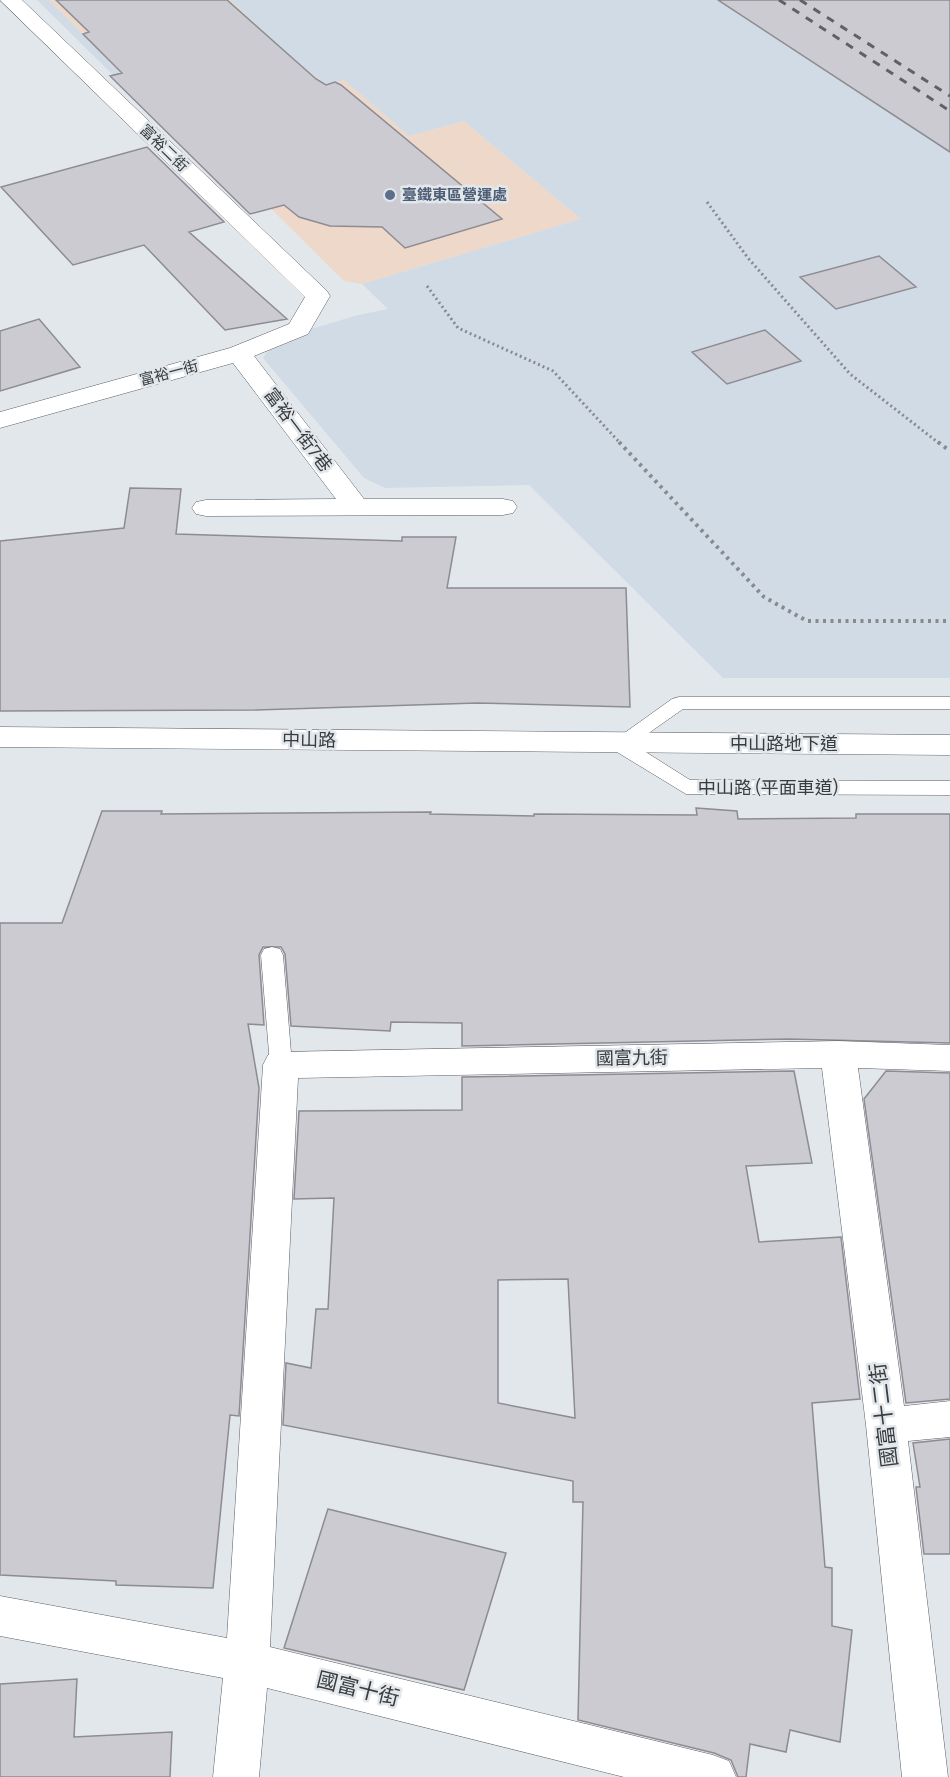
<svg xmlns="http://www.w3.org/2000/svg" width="950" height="1777" font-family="Bitter,'Noto Sans TC',serif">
<rect width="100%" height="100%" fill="#e2e7ec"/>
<path fill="#edd8ca" d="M49 0H230L318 78 344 80 409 136 464 121 581 219 362 284 344 281 243 181 221 187 110 76 122 72Z"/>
<path fill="#d1dbe6" d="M37 0H49L122 73 113 75Z
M230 0H950V678H723L529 485 385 488 364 478 263 358 274 340 358 315 388 309 362 284 581 219 464 121 409 136 344 80 326 85 319 78 315 79Z"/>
<path fill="#cccbd1" stroke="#8c8c92" stroke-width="1.5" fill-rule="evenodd" d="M56 0H227L316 79 326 85 335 82 341 85 502 219 405 248 382 227 330 226 299 217 284 205 250 214 110 76 122 73 83 34 89 32Z
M718 0H950V152Z
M147 147 224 222 189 232 287 319 225 330 144 245 73 265 1 187Z
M879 256 916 287 836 309 800 277Z
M39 319 80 367 0 391V331Z
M765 330 801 361 727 384 692 352Z
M130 488 181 489 176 534 402 541V537H456L447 588H626L630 707 477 703 256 710 0 711V541L124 528Z
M696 808 737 811 738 819 856 818V814H950V1043L788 1039 462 1046V1023L391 1022 390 1031 291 1026 285 954 281 947H263L259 955 264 1025 248 1024 259 1088 239 1416 230 1415 213 1588 116 1585V1581L0 1575V923H62L102 811H162L161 814 431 812 430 814 534 816V814L697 815Z
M794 1071 812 1163 746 1166 759 1242 841 1237 860 1399 812 1403 825 1567 832 1568V1626L852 1630 840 1742 790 1730 786 1752 750 1744 746 1777H738L731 1760 714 1753 578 1720 583 1502H573V1481L283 1425 286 1363 311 1368 316 1309H328L334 1198 294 1199 299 1111 462 1110V1077ZM568 1279 575 1418 498 1403V1280Z
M886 1071 950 1073V1399L906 1403 864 1099Z
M950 1439V1554H924L916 1487H920L913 1443Z
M328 1509 506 1553 464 1690 284 1648Z
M77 1679 74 1737 172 1732 170 1777H0V1684Z"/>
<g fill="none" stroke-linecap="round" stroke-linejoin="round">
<g stroke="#5b5e63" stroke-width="1">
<path id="service" d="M679 697H950V709H683L633 744 690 780 950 781V795L686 794 612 749 609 744 672 699Z
M272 947 280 949 283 955 292 1065 289 1071 281 1074 273 1071 270 1065 261 955 264 949Z"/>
</g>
<g stroke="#5b5e63" stroke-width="1">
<path id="minor" d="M0 0H22L327 291 330 296 308 334 254 356 364 499H503L513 501 517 507 513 513 503 515 206 516 196 514 192 508 196 502 206 500 336 499 233 363 0 428V412L230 348 289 324 305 297Z
M838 1041 950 1045V1071L858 1068 904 1406 950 1401V1437L908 1441 948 1777H902L866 1425 822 1068 298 1078 270 1647 713 1755 729 1761 736 1777H624L267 1688 259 1777H213L223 1678 0 1636V1596L227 1638 263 1065 268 1055 281 1052Z"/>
</g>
<g stroke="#5b5e63" stroke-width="1">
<path id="tertiary" d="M0 727 950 735V755L0 747Z"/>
</g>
<path stroke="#878b8e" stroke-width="3" stroke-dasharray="2 3" stroke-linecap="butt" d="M707 202 748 258 850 374 940 444
M427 286 458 328 553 371 621 444"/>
<path stroke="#878b8e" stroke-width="4" stroke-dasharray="3 4.5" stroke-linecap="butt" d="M619 442 764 597 807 621H950
M938 442 950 451"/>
<use href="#service" fill="#fff" fill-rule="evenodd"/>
<use href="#minor" fill="#fff" fill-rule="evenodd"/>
<use href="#tertiary" fill="#fff" fill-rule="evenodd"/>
<path stroke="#5f6265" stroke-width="3" stroke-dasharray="8 8" stroke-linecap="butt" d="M779 0 950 111
M800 0 950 96"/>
</g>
<circle fill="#5c6f8a" stroke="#e2e7ec" stroke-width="2" cx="390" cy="195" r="6"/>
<g text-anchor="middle" stroke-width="5" stroke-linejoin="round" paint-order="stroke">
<g font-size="15" fill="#393b3d" stroke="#e2e7ec">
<text transform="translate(164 148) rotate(44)" y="5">富裕二街</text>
<text transform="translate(169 373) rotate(-15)" y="5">富裕一街</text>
</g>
<g font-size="15" font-weight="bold" fill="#4e5e75" stroke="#e2e7ec" text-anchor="start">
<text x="402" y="200">臺鐵東區營運處</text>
</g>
<g font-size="18" fill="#393b3d" stroke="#e2e7ec">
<text transform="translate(298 430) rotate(53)" y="6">富裕一街7巷</text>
<text transform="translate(309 740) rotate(1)" y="6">中山路</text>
<text x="784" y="750">中山路地下道</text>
<text x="768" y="794">中山路 (平面車道)</text>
<text transform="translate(632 1058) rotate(-1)" y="6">國富九街</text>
</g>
<g font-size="21" fill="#393b3d" stroke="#e2e7ec">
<text transform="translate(884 1415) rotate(-97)" y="7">國富十二街</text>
<text transform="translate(358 1689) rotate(14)" y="7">國富十街</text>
</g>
</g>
</svg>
